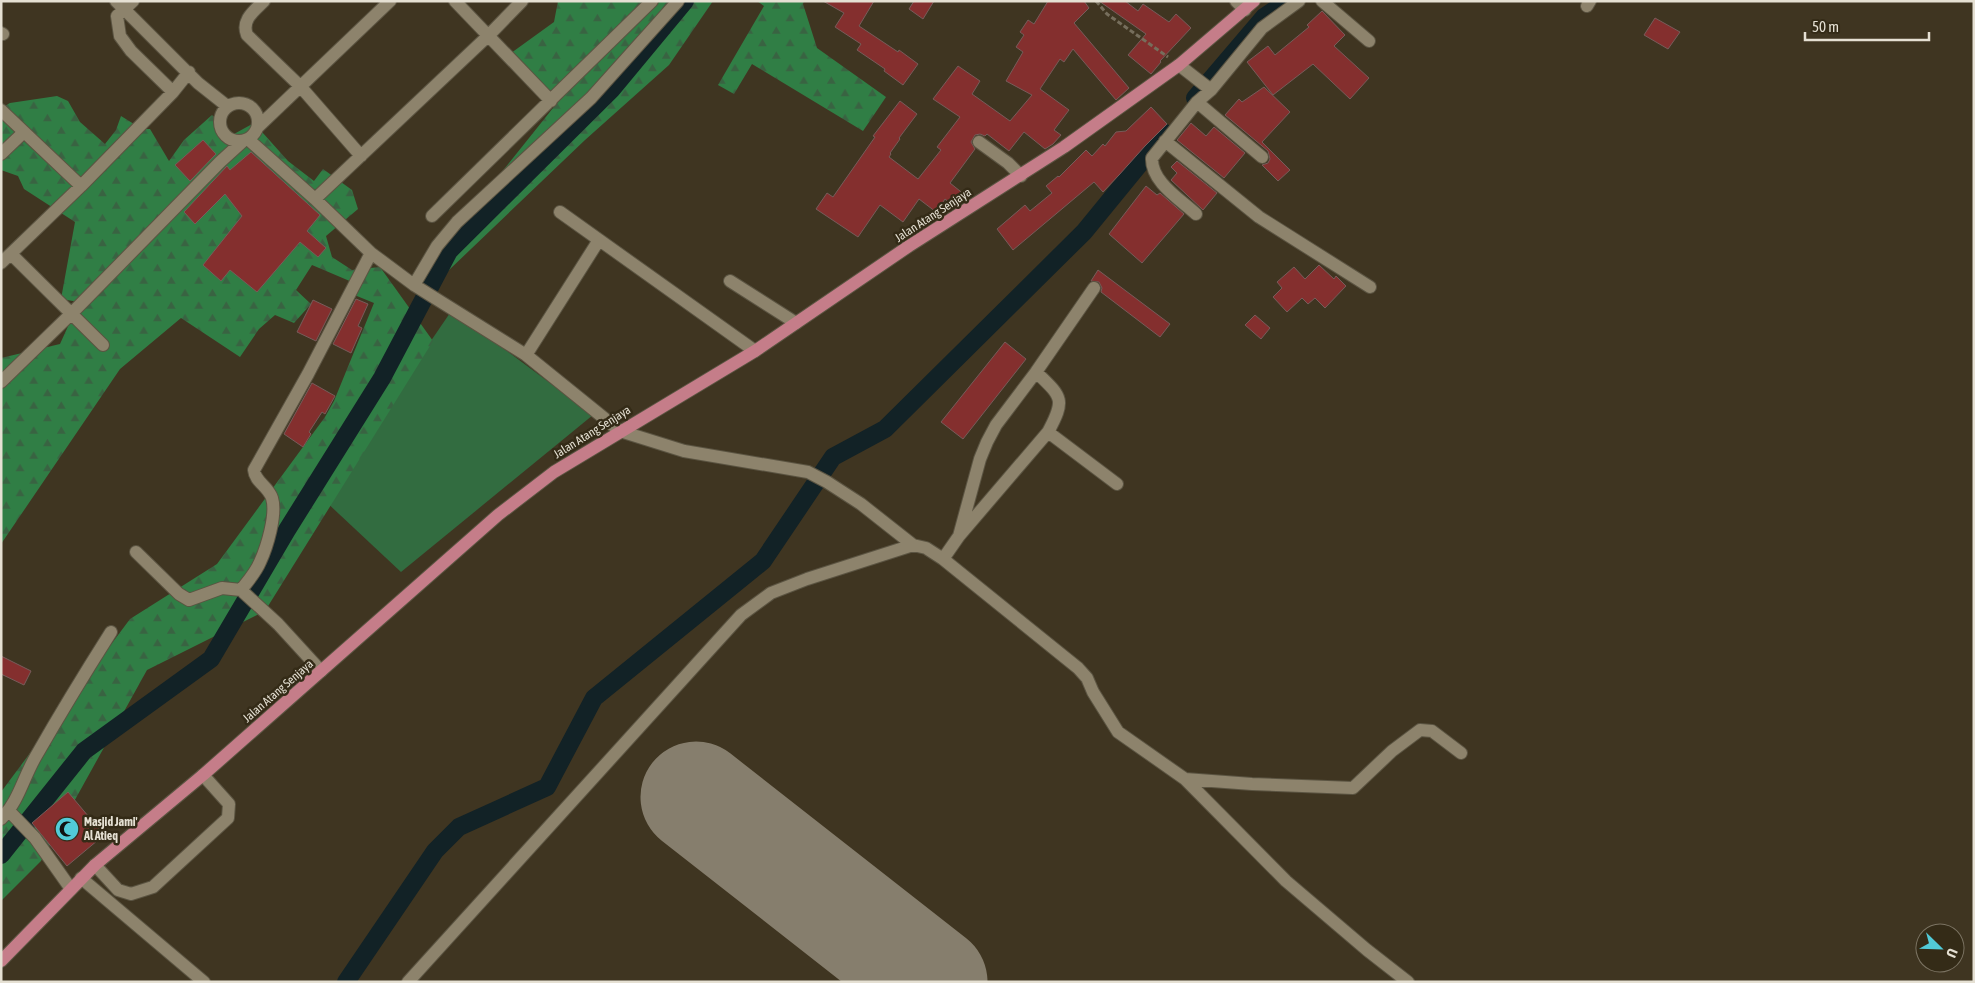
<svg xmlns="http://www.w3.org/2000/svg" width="1975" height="983" font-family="'Asap Condensed',sans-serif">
<defs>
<pattern id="forest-firs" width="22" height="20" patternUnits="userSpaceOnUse" patternTransform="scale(1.25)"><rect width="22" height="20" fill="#307e45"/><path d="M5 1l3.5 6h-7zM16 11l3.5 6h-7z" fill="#396342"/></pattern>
</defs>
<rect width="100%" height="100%" fill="#3f3521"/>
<path fill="#326c40" d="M452 310 593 415 401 572 323 499Z"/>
<path fill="url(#forest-firs)" d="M558 1H713L669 65 585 140 426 292 438 252 557 103 507 56 554 22Z
M757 1H804L803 4 817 48 886 97 863 131 752 64 734 94 718 85 764 6Z
M57 96 68 101 80 122 105 144 116 130 121 116 142 129H150L169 161 184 140 212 115 234 134 254 123 288 161 314 181 323 169 352 190 358 209 326 236 332 257 352 270 380 267 433 341 265 611 147 670 41 861 1 901V792L130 619 217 564 325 417 334 401 374 303 352 294V282L312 265 296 290 311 304 294 323 275 315 259 329 240 357 181 318 120 369 1 544V358L60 344 79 302 61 299 75 222 24 189 18 176 1 170V108L10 103Z"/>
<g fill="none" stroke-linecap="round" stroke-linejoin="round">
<path stroke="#122226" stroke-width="18" d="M1195 98 1264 17 1288 1
M1 855 84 751 211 659 287 530 382 378 449 251 612 89 685 1
M346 982 435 851 459 827 547 787 594 698 763 561 833 457 885 429 1084 232 1165 133"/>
<path stroke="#867e6d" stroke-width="111" d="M696 797 932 982"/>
</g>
<path fill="#842f2e" stroke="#775c5a" d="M823 1H874L859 26 898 52 899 50 918 64 903 85 884 71 885 69 857 50 861 44 835 27 844 13Z
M914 1H934L923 19 909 9Z
M1048 1H1084L1089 8 1074 23 1129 88 1116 100 1073 49 1064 62 1060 59 1040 89 1069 110 1054 130 1061 135 1053 144 1045 149 1024 132 1009 151 987 134 985 136 980 134 975 135 971 142 975 149 950 183 965 195 955 207 945 199 936 212 919 199 903 222 880 205 858 237 816 209 827 193 833 197 875 137 873 136 900 101 917 114 899 138 900 139 890 153 891 154 889 157 918 179 941 150 937 147 960 117 933 99 958 66 980 81 972 94 1010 121 1032 95 1006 81 1023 52 1016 47 1024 35 1020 32 1028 20 1034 24Z
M1099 1H1125L1138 11 1143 4 1169 22 1176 14 1191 28 1160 61 1161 62 1151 74 1128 55 1146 34Z
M1322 11 1345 35 1334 46 1369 78 1350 99 1313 64 1273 95 1247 62 1268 46 1275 55 1309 27 1307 25Z
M1655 18 1680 32 1668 49 1644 35Z
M1264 87 1290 112 1262 142 1290 170 1278 181 1262 165 1268 163 1270 159 1268 151 1225 115 1239 99 1242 102Z
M1151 107 1167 124 1145 146 1119 175 1103 192 1094 182 1013 250 997 229 1025 205 1030 211 1052 193 1046 186 1058 176 1059 177 1086 150 1092 156 1103 144 1105 146 1116 132 1126 131Z
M1191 123 1206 136 1214 127 1245 153 1224 178 1177 140Z
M203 140 216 154 190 181 175 165Z
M251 152 320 215 307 231 326 248 318 257 300 242 257 292 230 270 221 281 203 265 242 216 225 194 195 224 184 212 227 166 230 170Z
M1177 161 1217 193 1203 210 1171 180 1177 173 1171 167Z
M1146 186 1157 195 1160 193 1184 214 1142 263 1109 234Z
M1319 265 1334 279 1336 276 1346 286 1325 308 1315 298 1308 304 1302 298 1287 312 1273 297 1282 288 1277 282 1294 267 1305 279Z
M1098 270 1170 324 1160 337 1101 292 1102 288 1099 282 1091 281Z
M356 299 368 304 358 326 362 328 351 353 333 344Z
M313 300 332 309 316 341 297 332Z
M1255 315 1270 328 1261 339 1245 325Z
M1005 342 1026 359 963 439 941 422Z
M312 383 335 396 325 414 322 412 309 432 311 434 303 447 284 434Z
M1 656 31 671 24 685 1 674Z
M68 792 104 835 67 866 32 823Z"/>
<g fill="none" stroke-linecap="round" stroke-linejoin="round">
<g stroke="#5b5442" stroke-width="14">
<path id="minor" d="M116 1 198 83 227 106
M133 1 117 16 120 36 131 51 173 92
M264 1C254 11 241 20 247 35L300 86 361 156
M455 1 551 101
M1236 1 1245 10
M1322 1 1369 41
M1587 6 1590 1
M1 33 3 34
M1179 65 1211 90
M1197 102 1262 157
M220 122a19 19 0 1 1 38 0a19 19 0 1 1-38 0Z
M1 110 81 186
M258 127 390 1
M249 140 315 199 371 253 414 285 526 355 620 431 684 451 808 472 827 482 861 504 913 545
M1165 141 1259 217 1370 287
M979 142 1008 163 1021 176
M1 154 24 132
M315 199 489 35 522 1
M560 212 755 351
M1196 214C1180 199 1151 182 1152 158L1197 102 1211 90 1262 28 1299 1
M432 216 652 1
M11 254 103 345
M1 263 81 186 173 92 189 72
M730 281 796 323
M414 285 437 246 457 222 591 98 678 1
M526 355 599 240
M1 382 72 313 220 162 242 142
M1048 432 1117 484
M959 536 980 459 987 442 996 425 1036 372 1094 288
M136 552 179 594 189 600 222 588 241 590 278 624 321 671
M943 559 959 536 1048 432C1066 399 1062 397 1036 372
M241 590C248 581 256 572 260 562 267 547 277 514 272 498 268 486 255 482 254 470L308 374 371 253
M1185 779 1252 784 1353 788 1392 751 1420 730 1432 731 1461 753
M9 811 35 838 71 889
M1 819C19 801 23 778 36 756 60 714 85 673 111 632
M95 865 118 890 131 894 153 887 228 818 229 804 203 775
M81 878 204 982
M408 982 741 615 771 593 807 579 913 545 926 548 943 559 1078 668 1087 678 1093 692 1118 732 1185 779 1286 881 1367 950 1408 982"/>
</g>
<g stroke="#5b5442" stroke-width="14">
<path id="major" d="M1 961 95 865 203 775 498 515 554 472 755 351 909 246 1064 147 1179 65 1254 1"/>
</g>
<path stroke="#766e5c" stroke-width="3" stroke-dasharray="5 2.5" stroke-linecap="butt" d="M1096 1 1107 14 1168 57"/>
<use href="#minor" stroke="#8d836c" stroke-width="12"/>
<use href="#major" stroke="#c57d89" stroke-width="12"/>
</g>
<defs>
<g id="mosque-disc" transform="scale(1.25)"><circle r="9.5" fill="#52cbd8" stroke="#342b17"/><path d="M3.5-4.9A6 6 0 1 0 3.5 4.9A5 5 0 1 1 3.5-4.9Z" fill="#111"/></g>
</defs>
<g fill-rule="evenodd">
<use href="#mosque-disc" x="67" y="829"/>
</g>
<g text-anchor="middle" stroke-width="5" stroke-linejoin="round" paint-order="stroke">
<g font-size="12" fill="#e5e0d3" stroke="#342b17">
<text transform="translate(933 215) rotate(-33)" y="4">Jalan Atang Senjaya</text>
<text transform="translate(592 432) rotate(-32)" y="4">Jalan Atang Senjaya</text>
<text transform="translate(278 691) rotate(-41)" y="4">Jalan Atang Senjaya</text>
</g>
<g font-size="12" font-weight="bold" fill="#e5e0d3" stroke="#342b17" text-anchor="start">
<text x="84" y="826">Masjid Jami'<tspan x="84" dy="14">Al Atieq</tspan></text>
</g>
</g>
<rect width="1975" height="983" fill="none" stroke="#e5e0d3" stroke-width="5"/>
<g transform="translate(1940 948) rotate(113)"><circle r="24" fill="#342b17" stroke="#7b7362"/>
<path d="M0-4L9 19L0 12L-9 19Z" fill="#52cbd8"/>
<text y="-8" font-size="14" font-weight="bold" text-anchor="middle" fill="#e5e0d3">U</text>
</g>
<path d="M1805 32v8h124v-8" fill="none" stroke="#e5e0d3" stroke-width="2.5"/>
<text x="1812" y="32" font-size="15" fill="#e5e0d3" stroke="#342b17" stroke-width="4" paint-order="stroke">50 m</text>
</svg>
